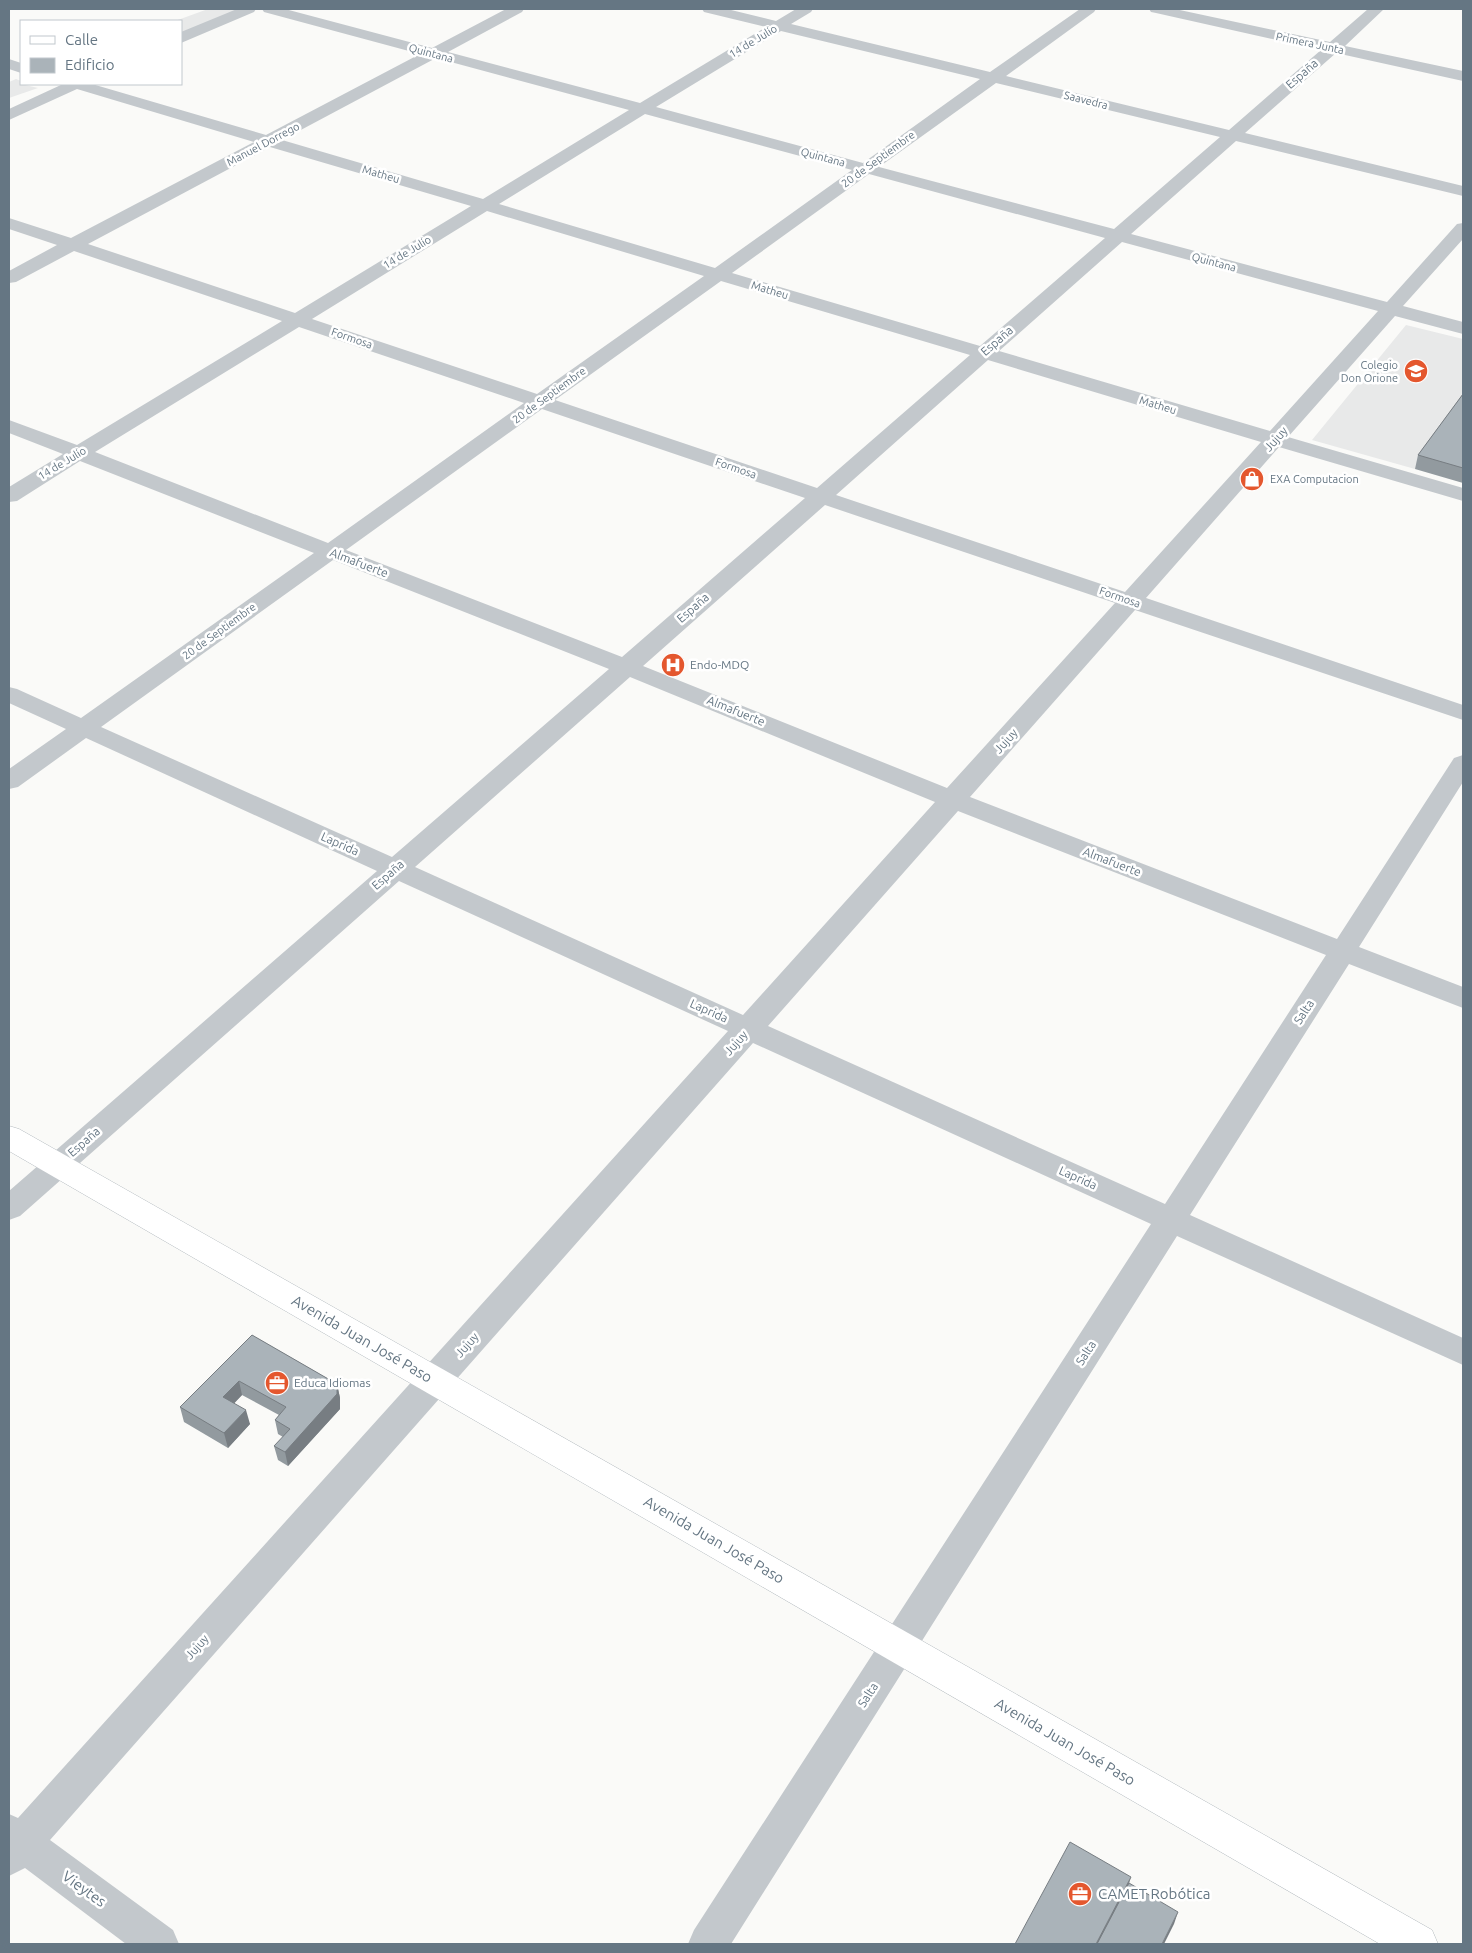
<svg xmlns="http://www.w3.org/2000/svg" width="1472" height="1953" font-family="Ubuntu,sans-serif">
<rect width="100%" height="100%" fill="#fafaf8"/>
<path fill="#e8e9e9" d="M208 9H243L181 35V21H175Z
M16 79 21 81V84L38 88 9 98V82Z
M1406 325 1463 339V403L1415 469 1312 440Z"/>
<g fill="none" stroke-linecap="round" stroke-linejoin="round">
<g stroke="#b3babf" stroke-width="1">
<path id="secondary" d="M9 1126 19 1129 1432 1930 1438 1944H1380L9 1151Z"/>
</g>
<path fill="#c3c8cc" fill-rule="evenodd" d="M237 9H256L254 12 181 43V32Z
M262 9H285L432 48 506 9H524L522 12 448 52 640 103 766 27 704 12 702 9H727L776 21 796 9H813L811 12 791 24 990 72 1080 9H1096L1094 12 1006 76 1229 130 1321 50 1156 13 1151 12 1149 9H1175L1330 42 1368 9H1384L1345 46 1463 71V81L1336 53 1245 133 1463 186V196L1236 141 1131 234 1387 302 1457 224 1463 223V239L1403 306 1463 322V334L1395 316 1288 437 1463 488V501L1279 447 1146 598 1463 705V720L1135 610 970 797 1337 939 1454 758 1463 755V782L1359 947 1463 987V1008L1349 964 1190 1215 1463 1338V1365L1177 1236 731 1944H688L694 1930 1151 1224 753 1043 50 1840 173 1930 179 1944H126L25 1868 9 1876V1814L18 1818 728 1031 399 881 20 1216 9 1220V1191L377 871 86 738 18 787 9 789V769L66 729 9 703V687L17 689 81 718 314 553 80 461 17 501 9 502V487L63 454 9 433V420L77 445 282 321 74 251 16 282 9 283V271L57 245 9 229V218L71 238 254 142 77 89 9 120V109L63 84H92L266 135 420 54 264 12ZM781 31 980 79 863 163 656 107ZM436 58 629 110 483 199 282 140ZM996 83 1220 137 1114 229 879 167ZM645 114 852 170 715 268 499 204ZM270 147 471 206 295 313 88 244ZM869 174 1105 238 980 346 732 273ZM487 211 704 276 537 394 312 319ZM1122 242 1378 311 1270 431 999 351ZM721 281 970 355 817 488 555 400ZM299 327 524 403 328 543 95 452ZM988 360 1261 442 1125 592 836 495ZM542 409 805 498 622 657 346 550ZM825 505 1115 603 947 788 643 666ZM333 560 609 669 392 857 101 727ZM630 677 935 802 743 1015 415 867ZM958 811 1326 955 1165 1204 768 1026Z
M9 59 21 63V73L9 69Z"/>
<use href="#secondary" fill="#fff" fill-rule="evenodd"/>
</g>
<path fill="#929a9f" d="M1463 394V483L1415 469 1418 455Z
M252 1335 337 1384 340 1398V1409L288 1466 278 1460 274 1446 283 1437 278 1434 275 1420 279 1415 242 1395 234 1403 250 1424 228 1448 184 1422 180 1407Z"/>
<path fill="#777d82" d="M239 1381 242 1395 227 1411 223 1397Z
M337 1384 340 1398V1409L288 1466 285 1452Z
M246 1410 250 1424 228 1448 224 1433Z
M1131 1877 1125 1896 1100 1944H1096Z
M1178 1912 1174 1924 1164 1944H1162Z"/>
<path fill="#aab3b9" stroke="#777d82" d="M1463 394V468L1418 455Z
M252 1335 337 1384V1394L285 1452 274 1446 290 1429 275 1420 286 1407 239 1381 223 1397 246 1410 224 1433 180 1407Z
M1070 1842 1131 1877 1096 1944H1015Z
M1129 1883 1178 1912 1162 1944H1097Z"/>
<defs>
<g id="school-disc" transform="scale(1.25)"><circle r="9.5" fill="#e4572e" stroke="#fff"/><path d="M0-5L7-2L0 1L-7-2ZM-4 1L0 2.5L4 1V4Q0 6-4 4Z" fill="#fff"/></g>
<g id="shop-disc" transform="scale(1.25)"><circle r="9.5" fill="#e4572e" stroke="#fff"/><path d="M-5-2.5h2.3a2.7 3.5 0 0 1 5.4 0H5L5.5 6h-11ZM-1.5-2.5h3a1.5 2.3 0 0 0-3 0Z" fill="#fff"/></g>
<g id="hospital-disc" transform="scale(1.25)"><circle r="9.5" fill="#e4572e" stroke="#fff"/><path d="M-5-5h3v3.5h4V-5h3V5h-3V1.5h-4V5h-3Z" fill="#fff"/></g>
<g id="office-disc" transform="scale(1.25)"><circle r="9.5" fill="#e4572e" stroke="#fff"/><path d="M-6-3h4V-5.5h4V-3h4V5H-6ZM-1-4.5V-3h2v-1.5ZM-6 0V1H6V0Z" fill="#fff"/></g>
</defs>
<g fill-rule="evenodd">
<use href="#school-disc" x="1416" y="371"/>
<use href="#shop-disc" x="1252" y="479"/>
<use href="#hospital-disc" x="673" y="665"/>
<use href="#office-disc" x="277" y="1383"/>
<use href="#office-disc" x="1080" y="1894"/>
</g>
<g text-anchor="middle" stroke-width="5" stroke-linejoin="round" paint-order="stroke">
<g font-size="11" fill="#657683" stroke="#fff">
<text transform="translate(753 41) rotate(-31)" y="4">14 de Julio</text>
<text transform="translate(1310 43) rotate(12)" y="4">Primera Junta</text>
<text transform="translate(431 53) rotate(15)" y="4">Quintana</text>
<text transform="translate(1086 100) rotate(14)" y="4">Saavedra</text>
<text transform="translate(263 144) rotate(-28)" y="4">Manuel Dorrego</text>
<text transform="translate(823 157) rotate(15)" y="4">Quintana</text>
<text transform="translate(878 159) rotate(-36)" y="4">20 de Septiembre</text>
<text transform="translate(381 174) rotate(16)" y="4">Matheu</text>
<text transform="translate(407 252) rotate(-31)" y="4">14 de Julio</text>
<text transform="translate(1214 262) rotate(15)" y="4">Quintana</text>
<text transform="translate(770 290) rotate(17)" y="4">Matheu</text>
<text transform="translate(352 338) rotate(19)" y="4">Formosa</text>
<text transform="translate(549 395) rotate(-36)" y="4">20 de Septiembre</text>
<text transform="translate(1158 405) rotate(17)" y="4">Matheu</text>
<text transform="translate(62 463) rotate(-31)" y="4">14 de Julio</text>
<text transform="translate(736 468) rotate(19)" y="4">Formosa</text>
<text transform="translate(1120 597) rotate(19)" y="4">Formosa</text>
<text transform="translate(219 631) rotate(-36)" y="4">20 de Septiembre</text>
</g>
<g font-size="11" fill="#657683" stroke="#fff" text-anchor="end">
<text x="1398" y="369">Colegio<tspan x="1398" dy="13">Don Orione</tspan></text>
<text x="1270" y="483" text-anchor="start">EXA Computacion</text>
</g>
<g font-size="12" fill="#657683" stroke="#fff">
<text transform="translate(1302 74) rotate(-41)" y="4">España</text>
<text transform="translate(997 341) rotate(-41)" y="4">España</text>
<text transform="translate(1276 439) rotate(-48)" y="4">Jujuy</text>
<text transform="translate(359 563) rotate(21)" y="4">Almafuerte</text>
<text transform="translate(693 608) rotate(-41)" y="4">España</text>
<text transform="translate(736 711) rotate(22)" y="4">Almafuerte</text>
<text transform="translate(1006 741) rotate(-48)" y="4">Jujuy</text>
<text transform="translate(340 844) rotate(24)" y="4">Laprida</text>
<text transform="translate(1112 862) rotate(21)" y="4">Almafuerte</text>
<text transform="translate(388 875) rotate(-41)" y="4">España</text>
<text transform="translate(709 1011) rotate(24)" y="4">Laprida</text>
<text transform="translate(1304 1012) rotate(-57)" y="4">Salta</text>
<text transform="translate(736 1043) rotate(-48)" y="4">Jujuy</text>
<text transform="translate(84 1142) rotate(-41)" y="4">España</text>
<text transform="translate(1078 1178) rotate(24)" y="4">Laprida</text>
<text transform="translate(467 1345) rotate(-48)" y="4">Jujuy</text>
<text transform="translate(1086 1353) rotate(-57)" y="4">Salta</text>
<text transform="translate(197 1647) rotate(-48)" y="4">Jujuy</text>
<text transform="translate(868 1695) rotate(-57)" y="4">Salta</text>
</g>
<g font-size="12" fill="#657683" stroke="#fff" text-anchor="start">
<text x="690" y="669">Endo-MDQ</text>
<text x="294" y="1387">Educa Idiomas</text>
</g>
<g font-size="15" fill="#657683" stroke="#fff">
<text transform="translate(362 1339) rotate(30)" y="5">Avenida Juan José Paso</text>
<text transform="translate(714 1540) rotate(30)" y="5">Avenida Juan José Paso</text>
<text transform="translate(1065 1742) rotate(30)" y="5">Avenida Juan José Paso</text>
<text transform="translate(84 1889) rotate(36)" y="5">Vieytes</text>
</g>
<g font-size="15" fill="#657683" stroke="#fff" text-anchor="start">
<text x="1098" y="1899">CAMET Robótica</text>
</g>
</g>
<rect width="1472" height="1953" fill="none" stroke="#657683" stroke-width="20"/>
<rect x="20" y="20" width="162" height="65" fill="#ffffff" stroke="#c1c8cd"/>
<rect x="30" y="36" width="25" height="8" fill="#ffffff" stroke="#c1c8cd"/>
<text x="65" y="45" font-size="15" fill="#657683">Calle</text>
<rect x="30" y="58" width="25" height="15" fill="#aab3b9" stroke="#c1c8cd"/>
<text x="65" y="70" font-size="15" fill="#657683">Edificio</text>
</svg>
